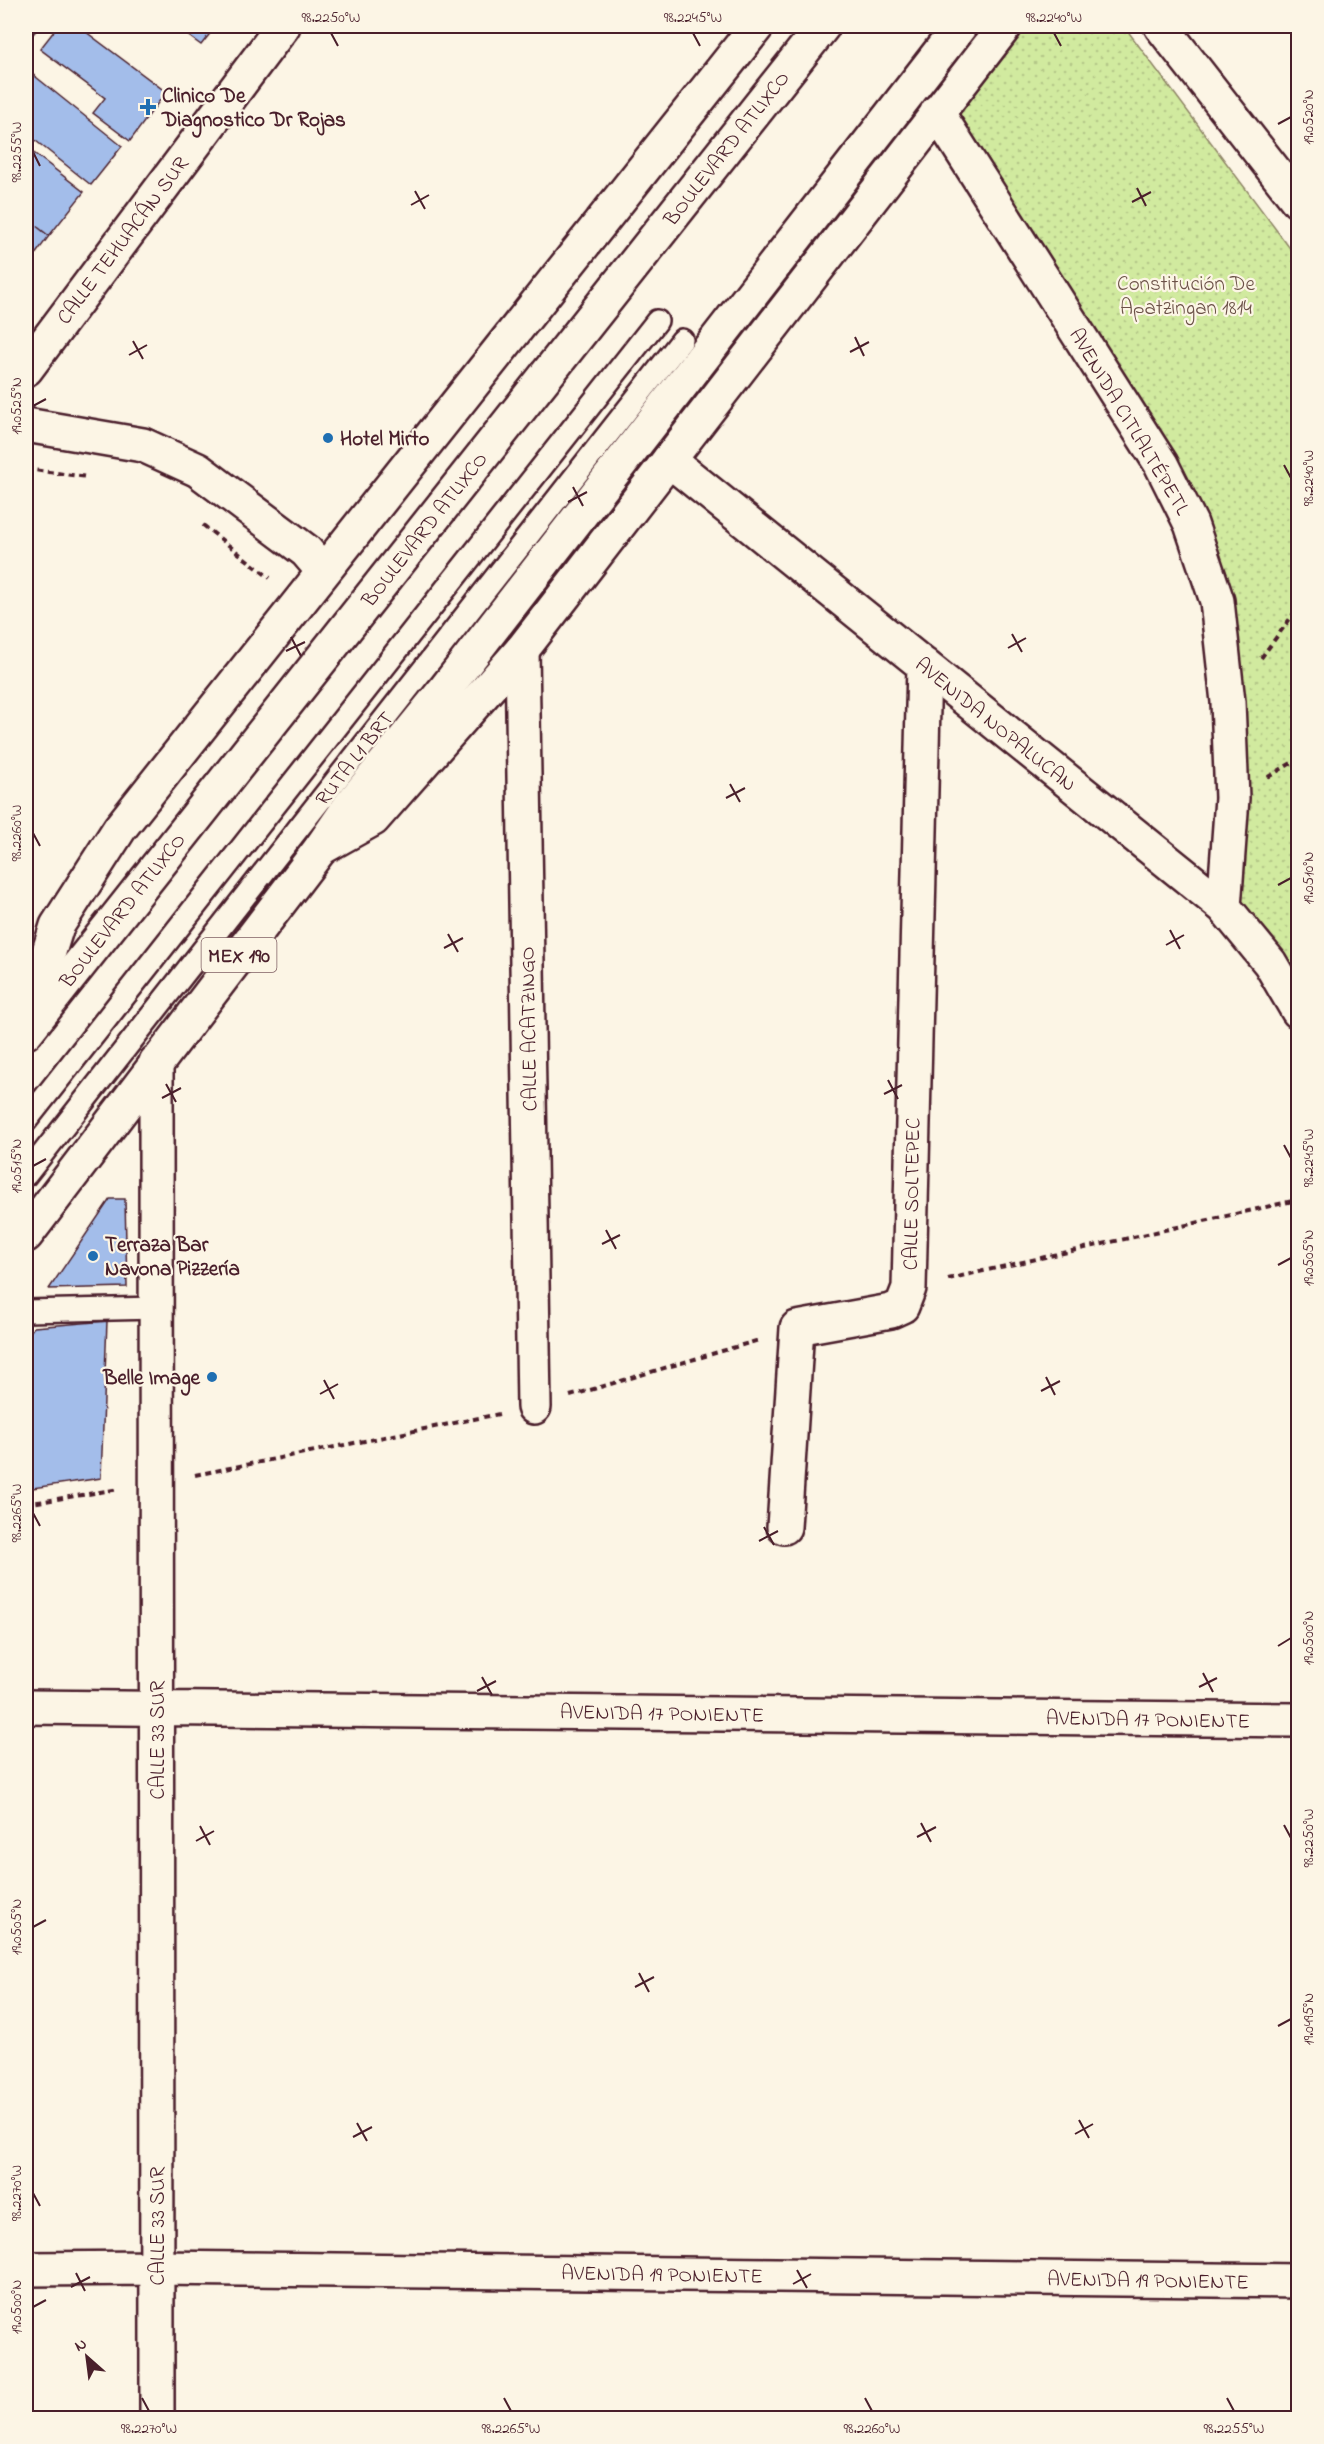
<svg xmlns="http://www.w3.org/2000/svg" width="1324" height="2444" font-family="'Indie Flower',sans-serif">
<defs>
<pattern id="park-dots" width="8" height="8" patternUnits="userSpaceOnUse" patternTransform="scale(1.5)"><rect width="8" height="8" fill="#d1ea9f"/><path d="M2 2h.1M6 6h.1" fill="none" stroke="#b5c889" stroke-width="1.8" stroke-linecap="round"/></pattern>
</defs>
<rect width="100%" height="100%" fill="#fcf5e5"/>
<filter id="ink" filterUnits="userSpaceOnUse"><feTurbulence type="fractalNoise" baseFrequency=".0167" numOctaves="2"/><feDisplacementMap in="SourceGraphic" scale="12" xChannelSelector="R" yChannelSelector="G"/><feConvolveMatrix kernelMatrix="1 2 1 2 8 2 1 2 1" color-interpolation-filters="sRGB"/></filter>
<g filter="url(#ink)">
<path fill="url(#park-dots)" stroke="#8e8465" stroke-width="1.5" d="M1026 26H1124L1298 259V1008L1240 923 1214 559 949 116Z"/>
<path fill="#a3bdea" stroke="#4a1f2b" stroke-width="1.5" d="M26 26H40L26 42Z
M58 26H78L166 92 130 141 93 113 105 98 40 49Z
M175 26H216L201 45Z
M26 69 122 146 91 185 26 133Z
M26 147 84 192 49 236 26 218Z
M26 218 49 236 26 267Z
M110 1199H125L127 1287 49 1289Z
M107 1321 101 1478 26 1489V1337L34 1327Z"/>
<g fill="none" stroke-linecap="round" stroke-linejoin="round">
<g stroke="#4a1f2b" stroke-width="26">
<path id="service" d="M26 1121 657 321
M26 1175 682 340
M26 1311 157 1308"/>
</g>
<g stroke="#4a1f2b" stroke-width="38">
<path id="minor" d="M1161 26 1298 201
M937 112 1161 464 1191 524 1217 601 1228 702 1232 798 1224 907
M26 369 283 26
M26 425 143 445 198 470 306 551 323 571
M669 460 1224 907 1270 963 1298 1011
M522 650 534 1407
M156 1062 157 2418
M784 1527 797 1328 891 1311 902 1306 909 1288 924 665
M26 1707 1298 1720
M26 2269 157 2268 1298 2281"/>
</g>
<g stroke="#4a1f2b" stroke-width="38">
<path id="secondary" d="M321 848 373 819 522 650 1005 26
M26 1025 57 926 120 828 757 26"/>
</g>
<g stroke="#4a1f2b" stroke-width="38">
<path id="primary" d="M26 1032 823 26
M26 1235 321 848 350 806 443 692 960 26"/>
</g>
<path stroke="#4a1f2b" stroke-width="4" stroke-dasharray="6 4.5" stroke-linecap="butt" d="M26 469 87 477
M203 525 270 578
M1261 658 1298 608
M1268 777 1298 759
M948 1279 1297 1200
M570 1396 759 1340
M195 1475 499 1414
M26 1504 119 1489"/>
<use href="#service" stroke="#fcf5e5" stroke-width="21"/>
<use href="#minor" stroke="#fcf5e5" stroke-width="33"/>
<use href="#secondary" stroke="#fcf5e5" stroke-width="33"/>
<use href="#primary" stroke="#fcf5e5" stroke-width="33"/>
</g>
</g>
<path fill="none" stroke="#4a1f2b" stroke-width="2" d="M331 33 338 46M693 33 700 46M1054 33 1061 46M1278 124 1291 117M33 152 40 166M1137 188 1146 206M415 191 425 209M1132 202 1151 192M411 205 429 195M855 337 864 356M133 341 143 359M850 352 869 342M129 355 147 345M33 406 46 399M1284 465 1291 478M573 487 583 506M568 502 587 492M1012 634 1022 652M291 637 301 656M1008 648 1026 638M286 651 305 642M730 784 740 802M726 798 745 788M33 833 40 846M1278 885 1291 878M1170 930 1180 949M448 934 458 952M1166 945 1184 935M444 948 463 938M888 1080 898 1099M166 1084 176 1102M884 1094 902 1085M162 1098 181 1088M1284 1145 1291 1158M33 1166 46 1159M606 1230 616 1249M602 1244 620 1235M1278 1265 1291 1258M1046 1377 1055 1395M324 1380 334 1399M1041 1391 1060 1381M320 1394 338 1384M33 1513 40 1526M764 1527 774 1545M759 1541 778 1531M1278 1646 1291 1638M1203 1673 1213 1692M482 1677 492 1695M1199 1687 1217 1678M477 1691 496 1681M921 1823 931 1842M1284 1825 1291 1838M200 1826 210 1845M917 1837 936 1827M196 1841 214 1831M33 1927 46 1920M639 1973 649 1992M635 1987 654 1977M1278 2026 1291 2019M1079 2120 1089 2138M357 2123 367 2141M1075 2134 1093 2124M353 2137 372 2127M33 2193 40 2206M797 2270 807 2288M76 2273 85 2291M793 2284 811 2274M71 2287 90 2277M33 2307 46 2300M142 2398 149 2411M504 2398 511 2411M865 2398 872 2411M1227 2398 1234 2411"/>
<g fill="#1f6fb2" stroke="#fcf5e5" stroke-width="2">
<path d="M145 98h6v6h6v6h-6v6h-6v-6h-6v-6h6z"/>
<circle cx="328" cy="438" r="6"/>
<circle cx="93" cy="1256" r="6"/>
<circle cx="212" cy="1377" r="6"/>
</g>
<g text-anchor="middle" stroke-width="4.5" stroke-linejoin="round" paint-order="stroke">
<rect fill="#fcf5e5" stroke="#7f5f63" stroke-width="1.5" x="201.5" y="938" width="75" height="34" rx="4.5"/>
<g font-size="20" font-weight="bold" fill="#4a1f2b">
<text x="239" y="962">MEX 190</text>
</g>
<g font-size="21" font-weight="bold" fill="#4a1f2b" stroke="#fcf5e5" text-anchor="start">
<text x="162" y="102">Clinico De<tspan x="162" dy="24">Diagnostico Dr Rojas</tspan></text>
<text x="340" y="445">Hotel Mirto</text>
<text x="105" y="1251">Terraza Bar<tspan x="105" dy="24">Navona Pizzería</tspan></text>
<text x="200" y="1384" text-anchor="end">Belle Image</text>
</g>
<g font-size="21" fill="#4a1f2b" stroke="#fcf5e5">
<text transform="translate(726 148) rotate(-52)" y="7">BOULEVARD ATLIXCO</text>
<text transform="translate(122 240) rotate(-53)" y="7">CALLE TEHUACÁN SUR</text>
<text transform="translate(1130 421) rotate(59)" y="7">AVENIDA CITLALTÉPETL</text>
<text transform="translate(424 529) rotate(-52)" y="7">BOULEVARD ATLIXCO</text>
<text transform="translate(996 724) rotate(39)" y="7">AVENIDA NOPALUCAN</text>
<text transform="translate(354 758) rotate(-52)" y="7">RUTA L1 BRT</text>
<text transform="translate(122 910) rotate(-52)" y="7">BOULEVARD ATLIXCO</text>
<text transform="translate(528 1029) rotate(-91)" y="7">CALLE ACATZINGO</text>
<text transform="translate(911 1194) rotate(-89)" y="7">CALLE SOLTEPEC</text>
<text transform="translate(662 1713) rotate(1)" y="7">AVENIDA 17 PONIENTE</text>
<text transform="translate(1148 1719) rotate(1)" y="7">AVENIDA 17 PONIENTE</text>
<text transform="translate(157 1740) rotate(-90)" y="7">CALLE 33 SUR</text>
<text transform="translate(157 2226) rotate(-90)" y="7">CALLE 33 SUR</text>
<text transform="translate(662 2274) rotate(1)" y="7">AVENIDA 19 PONIENTE</text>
<text transform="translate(1148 2280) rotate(1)" y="7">AVENIDA 19 PONIENTE</text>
</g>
<g font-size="21" fill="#6c5248" stroke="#fcf5e5">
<text x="1186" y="290">Constitución De<tspan x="1186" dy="24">Apatzingan 1814</tspan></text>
</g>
</g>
<rect width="1324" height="2444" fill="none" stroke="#fcf5e5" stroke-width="66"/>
<g transform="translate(87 2357) rotate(332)" stroke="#fcf5e5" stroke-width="4.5" paint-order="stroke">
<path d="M0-4.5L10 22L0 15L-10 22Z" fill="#4a1f2b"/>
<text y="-9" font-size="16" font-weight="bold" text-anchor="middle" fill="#4a1f2b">N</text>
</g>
<rect x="33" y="33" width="1258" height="2378" fill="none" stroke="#4a1f2b" stroke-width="2"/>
<g font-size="15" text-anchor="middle" fill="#4a1f2b">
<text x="331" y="22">98.2250°W</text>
<text x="693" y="22">98.2245°W</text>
<text x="1054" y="22">98.2240°W</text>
<text transform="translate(1308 117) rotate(-90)" y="5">19.0520°N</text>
<text transform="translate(16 152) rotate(-90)" y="5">98.2255°W</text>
<text transform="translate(16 406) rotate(-90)" y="5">19.0525°N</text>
<text transform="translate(1308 478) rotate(-90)" y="5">98.2240°W</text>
<text transform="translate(16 833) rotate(-90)" y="5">98.2260°W</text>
<text transform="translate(1308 878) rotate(-90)" y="5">19.0510°N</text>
<text transform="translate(1308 1158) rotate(-90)" y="5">98.2245°W</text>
<text transform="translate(16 1166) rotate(-90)" y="5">19.0515°N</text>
<text transform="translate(1308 1258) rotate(-90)" y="5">19.0505°N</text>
<text transform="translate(16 1513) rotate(-90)" y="5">98.2265°W</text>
<text transform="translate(1308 1638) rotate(-90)" y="5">19.0500°N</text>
<text transform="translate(1308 1838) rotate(-90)" y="5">98.2250°W</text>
<text transform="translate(16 1927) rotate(-90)" y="5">19.0505°N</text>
<text transform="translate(1308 2019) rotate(-90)" y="5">19.0495°N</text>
<text transform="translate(16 2193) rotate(-90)" y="5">98.2270°W</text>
<text transform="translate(16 2307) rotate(-90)" y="5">19.0500°N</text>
<text x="149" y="2433">98.2270°W</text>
<text x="511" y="2433">98.2265°W</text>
<text x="872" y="2433">98.2260°W</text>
<text x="1234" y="2433">98.2255°W</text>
</g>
</svg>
